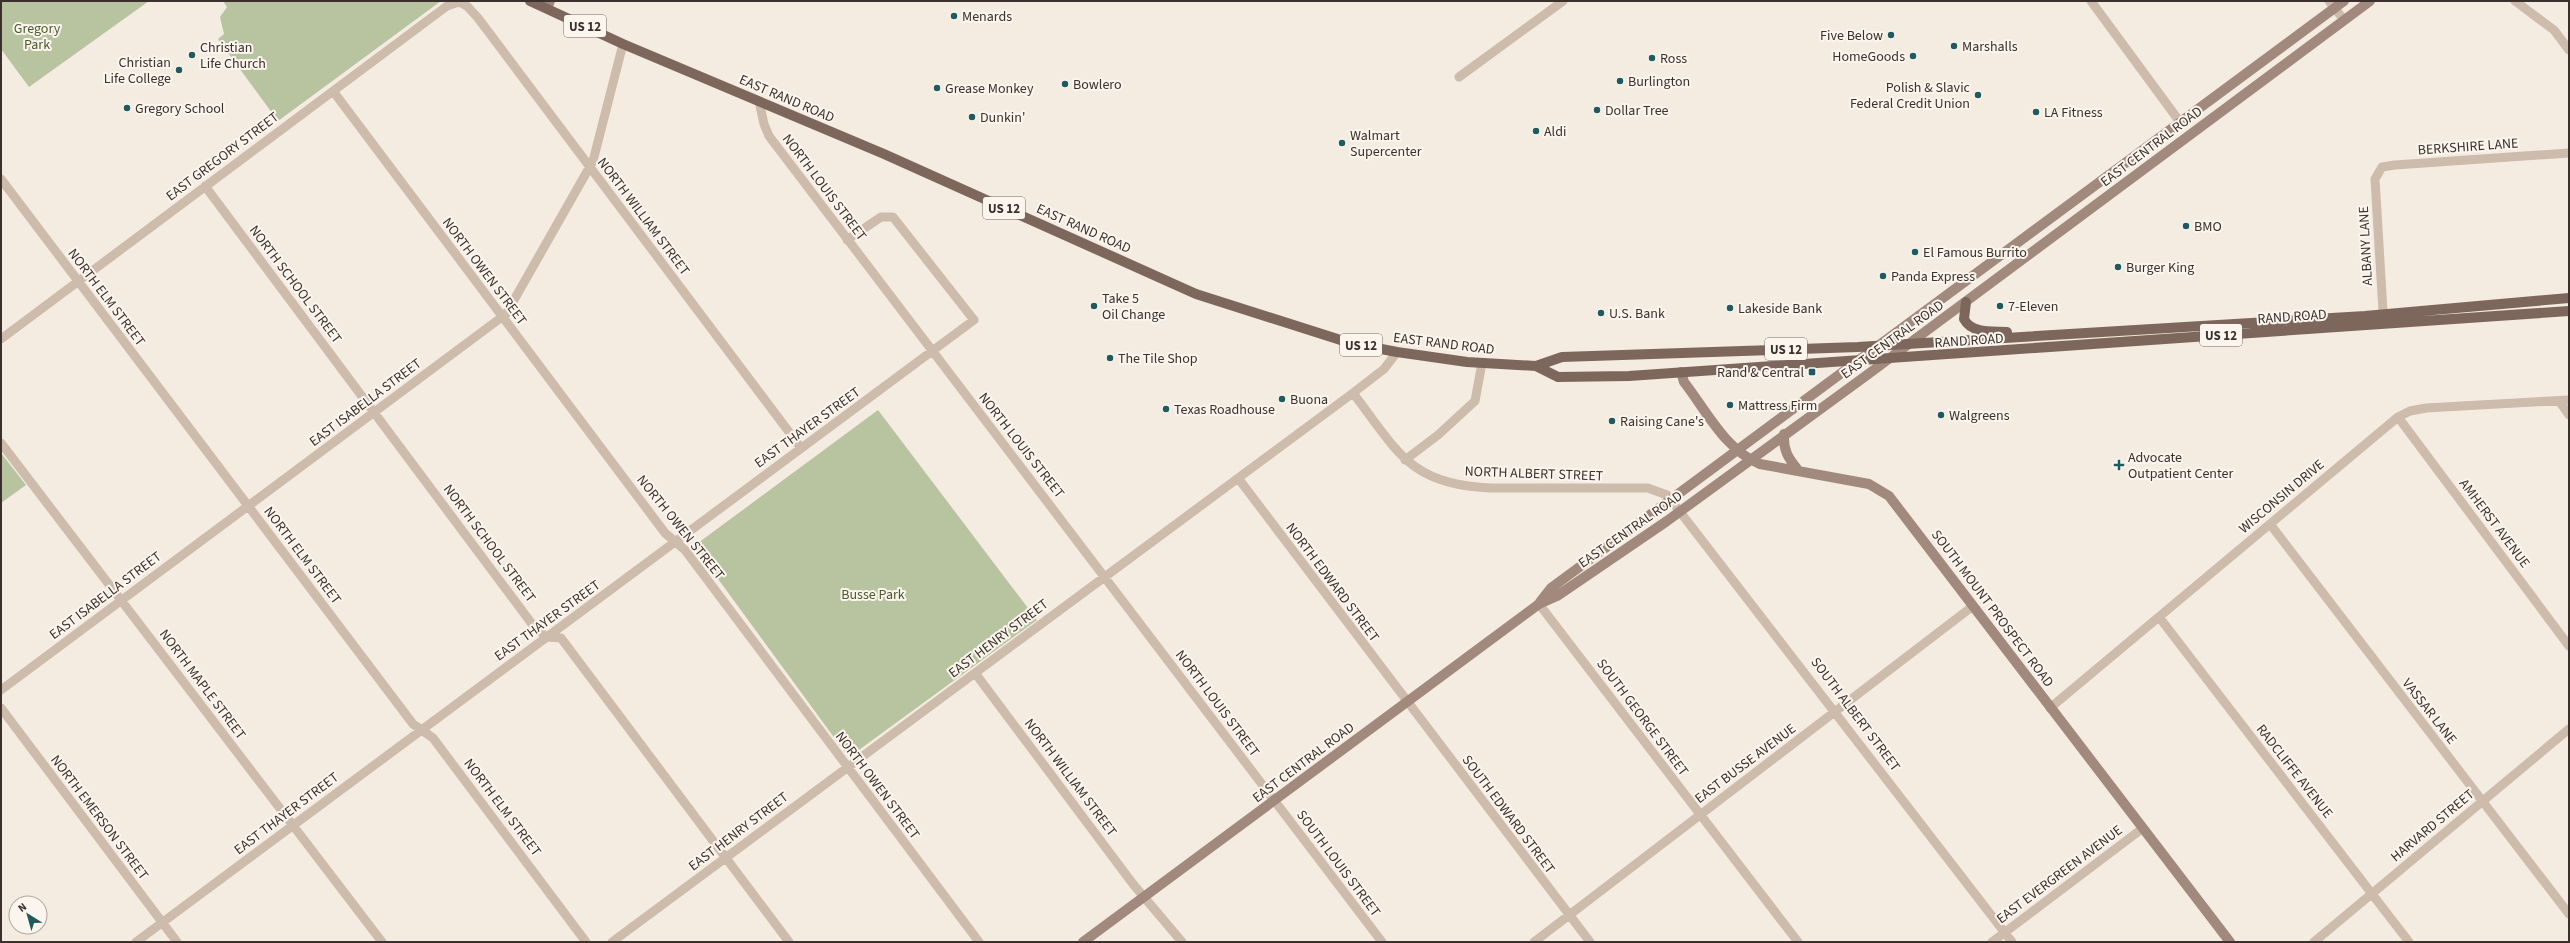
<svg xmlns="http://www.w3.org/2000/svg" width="2570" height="943" font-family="'Source Sans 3',sans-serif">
<rect width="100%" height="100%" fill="#f4ebe1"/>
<path fill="#b8c4a0" d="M1 1H149L29 87 1 49Z
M223 1H441L278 121 218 39 224 34 220 17 227 7Z
M878 410 1037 620 852 755 844 751 694 546Z
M1 453 26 485 1 503Z"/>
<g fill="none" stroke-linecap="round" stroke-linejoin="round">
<path stroke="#cdbbac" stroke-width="9" d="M2091 1 2180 122
M2329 1 2344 20
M2515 1 2554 30 2569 50
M1459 77 1563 1
M333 91 665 533 685 550 979 942
M759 101 764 124 769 136 1382 942
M1 179 413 724 433 738 586 942
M205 186 535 628 547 637 561 638 789 942
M2383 311 2375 179 2382 167 2395 165 2569 153
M1 339 447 6 459 2 467 6 478 18 801 448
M1353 393C1398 452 1410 485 1491 488H1648L1667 495 2012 942
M2559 401 2569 415
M2398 417 2569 646
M1 443 382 942
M1405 460 1438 435 1475 401 1482 363
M1238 478 1590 942
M2270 524 2569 914
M1539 604 1798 942
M2159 617 2409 942
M975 673 1133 884 1182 942
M1 690 506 314 593 161 623 44
M1 708 177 942
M2050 708 2398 417 2410 411 2426 408 2569 400
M136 942 974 320 893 217H881L847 240
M612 942 1353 393 1384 369 1397 352
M1534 942 1973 606
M1992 942 2143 828
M2314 942 2569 729"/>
<path stroke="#a18a7d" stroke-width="10" d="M547 8 550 1
M1681 372 1684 382C1706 410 1725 450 1760 464L1869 484 1889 496 2230 942
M1784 434C1783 450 1788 458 1798 470
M1540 602 1551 588 1566 577 2344 1
M1083 942 1539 604 1557 596 1667 521 1867 375 2370 1"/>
<path stroke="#7d675c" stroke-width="10" d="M530 1 623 44 884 154 1196 294 1350 343 1397 352 1467 362 1536 366 1562 357 1858 347 2365 316 2569 298
M1966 302 1964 319C1972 334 1992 331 2007 332
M1536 366 1558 377 1629 376 2569 311"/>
</g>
<g fill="#1f5a5e" stroke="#fbf5ee" stroke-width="1.5">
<circle cx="954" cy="16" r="4"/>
<circle cx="1891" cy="35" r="4"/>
<circle cx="1954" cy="46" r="4"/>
<circle cx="192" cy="55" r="4"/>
<circle cx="1913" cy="56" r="4"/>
<circle cx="1652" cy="58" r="4"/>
<circle cx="179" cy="70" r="4"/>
<circle cx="1620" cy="81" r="4"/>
<circle cx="1065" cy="84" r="4"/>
<circle cx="937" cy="88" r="4"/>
<circle cx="1978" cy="95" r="4"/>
<circle cx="127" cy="108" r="4"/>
<circle cx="1597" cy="110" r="4"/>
<circle cx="2036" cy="112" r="4"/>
<circle cx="972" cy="117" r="4"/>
<circle cx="1536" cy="131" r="4"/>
<circle cx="1342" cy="143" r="4"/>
<circle cx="2186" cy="226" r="4"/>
<circle cx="1915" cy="252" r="4"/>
<circle cx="2118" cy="267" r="4"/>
<circle cx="1883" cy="276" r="4"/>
<circle cx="1094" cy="306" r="4"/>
<circle cx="2000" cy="306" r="4"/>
<circle cx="1730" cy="308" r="4"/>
<circle cx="1601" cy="313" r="4"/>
<circle cx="1110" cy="358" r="4"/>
<rect x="1808" y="368" width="8" height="8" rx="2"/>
<circle cx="1282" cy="399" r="4"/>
<circle cx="1730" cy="405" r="4"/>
<circle cx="1166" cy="409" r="4"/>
<circle cx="1941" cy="415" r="4"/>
<circle cx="1612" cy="421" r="4"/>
<path d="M2117 459h4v4h4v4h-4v4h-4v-4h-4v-4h4z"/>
</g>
<g text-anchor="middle" stroke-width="4" stroke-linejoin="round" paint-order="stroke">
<g fill="#fbf5ee" stroke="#756b66" stroke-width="1">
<rect x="564" y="15" width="42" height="22" rx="3"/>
<rect x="983" y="197" width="42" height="22" rx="3"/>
<rect x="2200" y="324" width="42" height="22" rx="3"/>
<rect x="1340" y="334" width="42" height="22" rx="3"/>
<rect x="1765" y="338" width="42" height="22" rx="3"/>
</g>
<g font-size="13" font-weight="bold" fill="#3b302b">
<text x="585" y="31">US 12</text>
<text x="1004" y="213">US 12</text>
<text x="2221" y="340">US 12</text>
<text x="1361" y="350">US 12</text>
<text x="1786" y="354">US 12</text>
</g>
<g font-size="14" fill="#3b302b" stroke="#fbf5ee" text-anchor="start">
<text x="962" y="21">Menards</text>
<text x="1883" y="40" text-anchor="end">Five Below</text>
<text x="1962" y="51">Marshalls</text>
<text x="200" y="52">Christian<tspan x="200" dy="16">Life Church</tspan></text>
<text x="1905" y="61" text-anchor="end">HomeGoods</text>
<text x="1660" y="63">Ross</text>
<text x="171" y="67" text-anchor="end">Christian<tspan x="171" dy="16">Life College</tspan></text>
<text x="1628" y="86">Burlington</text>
<text x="1073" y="89">Bowlero</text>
<text x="1970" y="92" text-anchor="end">Polish &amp; Slavic<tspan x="1970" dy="16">Federal Credit Union</tspan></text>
<text x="945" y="93">Grease Monkey</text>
<text x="135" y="113">Gregory School</text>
<text x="1605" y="115">Dollar Tree</text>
<text x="2044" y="117">LA Fitness</text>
<text x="980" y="122">Dunkin'</text>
<text x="1544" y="136">Aldi</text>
<text x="1350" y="140">Walmart<tspan x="1350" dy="16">Supercenter</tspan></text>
<text x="2194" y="231">BMO</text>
<text x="1923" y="257">El Famous Burrito</text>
<text x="2126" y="272">Burger King</text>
<text x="1891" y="281">Panda Express</text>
<text x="1102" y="303">Take 5<tspan x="1102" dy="16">Oil Change</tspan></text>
<text x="2008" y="311">7-Eleven</text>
<text x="1738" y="313">Lakeside Bank</text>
<text x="1609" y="318">U.S. Bank</text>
<text x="1118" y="363">The Tile Shop</text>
<text x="1804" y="377" text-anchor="end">Rand &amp; Central</text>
<text x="1290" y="404">Buona</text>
<text x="1738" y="410">Mattress Firm</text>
<text x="1174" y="414">Texas Roadhouse</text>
<text x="1949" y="420">Walgreens</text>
<text x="1620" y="426">Raising Cane's</text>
<text x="2128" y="462">Advocate<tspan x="2128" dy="16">Outpatient Center</tspan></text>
</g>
<g font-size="14" fill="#4a5a2e" stroke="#fbf5ee">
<text x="37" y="33">Gregory<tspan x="37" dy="16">Park</tspan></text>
<text x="873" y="599">Busse Park</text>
</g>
<g font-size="14" fill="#3b302b" stroke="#fbf5ee">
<text transform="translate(787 98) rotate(23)" y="5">EAST RAND ROAD</text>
<text transform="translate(2151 146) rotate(-37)" y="5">EAST CENTRAL ROAD</text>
<text transform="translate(2468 146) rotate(-4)" y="5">BERKSHIRE LANE</text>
<text transform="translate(222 156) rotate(-37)" y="5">EAST GREGORY STREET</text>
<text transform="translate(825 187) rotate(53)" y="5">NORTH LOUIS STREET</text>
<text transform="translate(644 216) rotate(53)" y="5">NORTH WILLIAM STREET</text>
<text transform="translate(1084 228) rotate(24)" y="5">EAST RAND ROAD</text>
<text transform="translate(2365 246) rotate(-93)" y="5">ALBANY LANE</text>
<text transform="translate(485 271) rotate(53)" y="5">NORTH OWEN STREET</text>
<text transform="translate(296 284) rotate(53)" y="5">NORTH SCHOOL STREET</text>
<text transform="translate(107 297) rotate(53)" y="5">NORTH ELM STREET</text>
<text transform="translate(2292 316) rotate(-4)" y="5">RAND ROAD</text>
<text transform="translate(1892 339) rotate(-36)" y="5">EAST CENTRAL ROAD</text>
<text transform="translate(1969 340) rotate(-4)" y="5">RAND ROAD</text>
<text transform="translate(1444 343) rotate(7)" y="5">EAST RAND ROAD</text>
<text transform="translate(365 402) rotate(-37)" y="5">EAST ISABELLA STREET</text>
<text transform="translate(807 427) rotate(-36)" y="5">EAST THAYER STREET</text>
<text transform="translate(1022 445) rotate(52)" y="5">NORTH LOUIS STREET</text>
<text transform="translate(1534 473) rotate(2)" y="5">NORTH ALBERT STREET</text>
<text transform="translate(2281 496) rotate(-40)" y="5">WISCONSIN DRIVE</text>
<text transform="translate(2495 523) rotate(53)" y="5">AMHERST AVENUE</text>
<text transform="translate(681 527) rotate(51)" y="5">NORTH OWEN STREET</text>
<text transform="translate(1630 529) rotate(-35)" y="5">EAST CENTRAL ROAD</text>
<text transform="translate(490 543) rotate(53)" y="5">NORTH SCHOOL STREET</text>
<text transform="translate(303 555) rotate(53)" y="5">NORTH ELM STREET</text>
<text transform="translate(1333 582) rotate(53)" y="5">NORTH EDWARD STREET</text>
<text transform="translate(105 595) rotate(-37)" y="5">EAST ISABELLA STREET</text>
<text transform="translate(1993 608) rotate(53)" y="5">SOUTH MOUNT PROSPECT ROAD</text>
<text transform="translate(547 620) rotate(-36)" y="5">EAST THAYER STREET</text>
<text transform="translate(998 638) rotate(-37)" y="5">EAST HENRY STREET</text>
<text transform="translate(203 684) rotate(53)" y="5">NORTH MAPLE STREET</text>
<text transform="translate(1218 703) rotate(53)" y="5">NORTH LOUIS STREET</text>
<text transform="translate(2430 711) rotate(52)" y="5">VASSAR LANE</text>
<text transform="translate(1856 714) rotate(53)" y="5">SOUTH ALBERT STREET</text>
<text transform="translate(1643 717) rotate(53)" y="5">SOUTH GEORGE STREET</text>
<text transform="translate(1303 762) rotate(-37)" y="5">EAST CENTRAL ROAD</text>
<text transform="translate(1745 763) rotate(-37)" y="5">EAST BUSSE AVENUE</text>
<text transform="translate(2295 771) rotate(52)" y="5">RADCLIFFE AVENUE</text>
<text transform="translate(1071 777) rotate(53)" y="5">NORTH WILLIAM STREET</text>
<text transform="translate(878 785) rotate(53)" y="5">NORTH OWEN STREET</text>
<text transform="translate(503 807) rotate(53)" y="5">NORTH ELM STREET</text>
<text transform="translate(286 813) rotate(-37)" y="5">EAST THAYER STREET</text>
<text transform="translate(1509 814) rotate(53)" y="5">SOUTH EDWARD STREET</text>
<text transform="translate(100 817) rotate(53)" y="5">NORTH EMERSON STREET</text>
<text transform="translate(2432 825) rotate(-40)" y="5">HARVARD STREET</text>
<text transform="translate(738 831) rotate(-37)" y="5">EAST HENRY STREET</text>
<text transform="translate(1339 863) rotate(53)" y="5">SOUTH LOUIS STREET</text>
<text transform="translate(2059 874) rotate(-37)" y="5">EAST EVERGREEN AVENUE</text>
</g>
</g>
<rect width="2570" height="943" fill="none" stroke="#3b302b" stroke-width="4"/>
<g transform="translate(28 915) rotate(323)"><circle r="19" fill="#fbf5ee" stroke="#aea6a0"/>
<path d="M0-3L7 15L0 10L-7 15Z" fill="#1f5a5e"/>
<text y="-6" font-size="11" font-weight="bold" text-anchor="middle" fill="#3b302b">N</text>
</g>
</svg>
